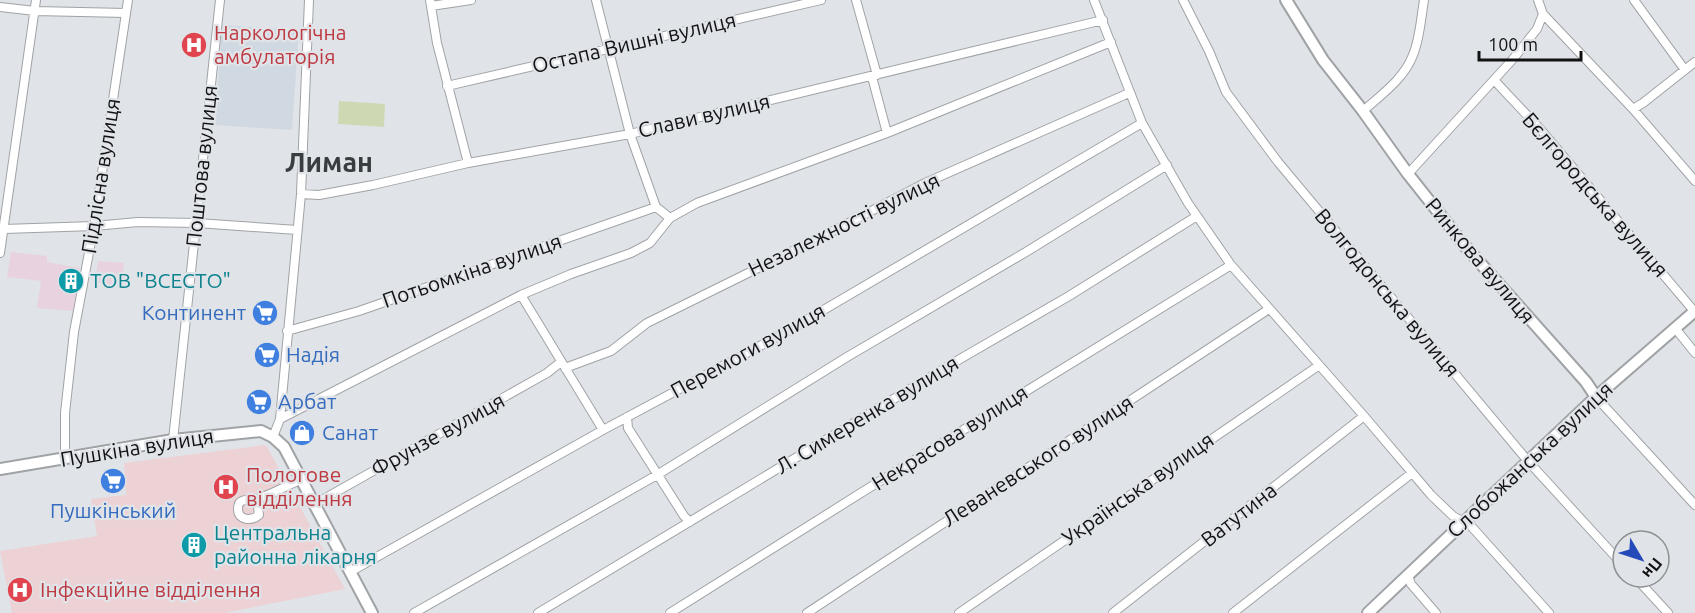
<svg xmlns="http://www.w3.org/2000/svg" width="1695" height="613" font-family="Ubuntu,sans-serif">
<rect width="100%" height="100%" fill="#e0e3e7"/>
<path fill="#d0d8e1" d="M222 25 299 30 292 130 215 125Z"/>
<path fill="#e8d2df" d="M11 252 47 256V262L80 268 73 311 37 308 41 281 7 277Z
M98 261 124 263 122 286 95 282Z"/>
<path fill="#ecd2d5" d="M266 445 345 589 224 613H12L0 551 97 536 91 499 126 495 124 463Z"/>
<path fill="#ced9b3" d="M339 101 385 104 384 127 338 124Z"/>
<g fill="none" stroke-linecap="round" stroke-linejoin="round">
<g stroke="#a0a3a6" stroke-width="10">
<path id="street" d="M430 0 437 43 468 163
M596 0 630 134 656 207 670 218
M856 0 877 75
M1094 0 1142 123 1188 203 1231 265 1364 416 1431 495 1453 516 1471 526 1549 613
M1183 0 1209 51 1226 92 1278 162 1527 460 1623 565
M1538 0 1543 14 1633 109 1695 181
M1634 0 1685 70
M431 6 471 0
M0 7 35 11 126 13
M872 77 887 133
M1494 80 1541 130 1694 311
M447 86 821 0
M1633 109 1643 103 1695 62
M1363 111C1381 95 1404 79 1413 55 1420 38 1421 18 1424 0
M1408 174 1513 59 1537 29 1543 14
M301 194 319 195 373 185 468 163 630 134 1103 20
M4 229 94 226 138 222 197 223 297 230
M0 253 36 0
M521 295 603 430
M1675 328 1695 353
M287 331 359 311 656 207
M565 368 611 351 647 323 831 232 925 183 1129 93
M1596 397 1695 505
M627 417 628 428 684 516 690 522
M280 419 521 295 571 274 631 253 650 243 670 218 697 203 887 133 1111 42
M273 437 280 419 301 194 309 0
M173 440 220 0
M65 459V413L74 332 94 226 128 0
M257 499 259 515C252 521 238 521 238 509 238 506 239 502 242 501 246 499 252 500 256 499 272 495 286 485 301 480
M313 505 547 373 561 362
M350 572 603 430 786 332 1142 123
M1408 576 1411 584 1436 613
M1635 577 1668 613
M414 613 657 475 847 357 1026 252 1167 165
M538 613 960 359 1069 296 1197 216
M670 613 864 491 1231 265
M807 613 1269 309
M959 613 1318 366
M1113 613 1364 416
M1233 613 1412 473"/>
</g>
<g stroke="#a0a3a6" stroke-width="14">
<path id="secondary" d="M1286 0 1323 60 1363 111 1408 174 1465 246 1586 382 1596 397
M0 469 173 440 261 431 273 437 284 447 372 613
M1368 613 1596 397 1695 311"/>
</g>
<use href="#street" stroke="#fff" stroke-width="8"/>
<use href="#secondary" stroke="#fff" stroke-width="10"/>
</g>
<defs>
<g id="hospital-disc" transform="scale(1.35)"><circle r="9.5" fill="#e0444e" stroke="#e0e3e7"/><path d="M-5-5h3v3.5h4V-5h3V5h-3V1.5h-4V5h-3Z" fill="#fff"/></g>
<g id="building-disc" transform="scale(1.35)"><circle r="9.5" fill="#0f9aa8" stroke="#e0e3e7"/><path d="M-4-6H4V6H1V3H-1V6H-4ZM-2.5-4.3h1.7v1.8h-1.7ZM.8-4.3h1.7v1.8H.8ZM-2.5-1h1.7V.8h-1.7ZM.8-1h1.7V.8H.8Z" fill="#fff"/></g>
<g id="supermarket-disc" transform="scale(1.35)"><circle r="9.5" fill="#3f7fe0" stroke="#e0e3e7"/><path d="M-6-5.5h2.5l.6 2H6L4.5 2H-2.5L-4.4-4H-6ZM-1.5 3.2a1.3 1.3 0 1 0 .1 0ZM3 3.2a1.3 1.3 0 1 0 .1 0Z" fill="#fff"/></g>
<g id="shop-disc" transform="scale(1.35)"><circle r="9.5" fill="#3f7fe0" stroke="#e0e3e7"/><path d="M-5-2.5h2.3a2.7 3.5 0 0 1 5.4 0H5L5.5 6h-11ZM-1.5-2.5h3a1.5 2.3 0 0 0-3 0Z" fill="#fff"/></g>
</defs>
<g fill-rule="evenodd">
<use href="#hospital-disc" x="194" y="45"/>
<use href="#building-disc" x="71" y="281"/>
<use href="#supermarket-disc" x="265" y="313"/>
<use href="#supermarket-disc" x="267" y="355"/>
<use href="#supermarket-disc" x="259" y="402"/>
<use href="#shop-disc" x="302" y="433"/>
<use href="#supermarket-disc" x="113" y="481"/>
<use href="#hospital-disc" x="226" y="487"/>
<use href="#building-disc" x="194" y="545"/>
<use href="#hospital-disc" x="20" y="590"/>
</g>
<g text-anchor="middle" stroke-width="4.5" stroke-linejoin="round" paint-order="stroke">
<g font-size="21" fill="#be3a42" stroke="#e0e3e7" text-anchor="start">
<text x="214" y="40">Наркологічна<tspan x="214" dy="24">амбулаторія</tspan></text>
<text x="246" y="482">Пологове<tspan x="246" dy="24">відділення</tspan></text>
<text x="40" y="597">Інфекційне відділення</text>
</g>
<g font-size="21" fill="#111213" stroke="#e0e3e7">
<text transform="translate(634 43) rotate(-13)" y="7">Остапа Вишні вулиця</text>
<text transform="translate(704 116) rotate(-13)" y="7">Слави вулиця</text>
<text transform="translate(202 166) rotate(-84)" y="7">Поштова вулиця</text>
<text transform="translate(101 176) rotate(-81)" y="7">Підлісна вулиця</text>
<text transform="translate(1595 195) rotate(49)" y="7">Бєлгородська вулиця</text>
<text transform="translate(844 225) rotate(-26)" y="7">Незалежності вулиця</text>
<text transform="translate(1480 261) rotate(50)" y="7">Ринкова вулиця</text>
<text transform="translate(472 271) rotate(-19)" y="7">Потьомкіна вулиця</text>
<text transform="translate(1387 293) rotate(50)" y="7">Волгодонська вулиця</text>
<text transform="translate(748 351) rotate(-29)" y="7">Перемоги вулиця</text>
<text transform="translate(867 415) rotate(-31)" y="7">Л. Симеренка вулиця</text>
<text transform="translate(438 435) rotate(-29)" y="7">Фрунзе вулиця</text>
<text transform="translate(950 438) rotate(-32)" y="7">Некрасова вулиця</text>
<text transform="translate(137 448) rotate(-9)" y="7">Пушкіна вулиця</text>
<text transform="translate(1530 460) rotate(-43)" y="7">Слобожанська вулиця</text>
<text transform="translate(1038 461) rotate(-33)" y="7">Леваневського вулиця</text>
<text transform="translate(1138 489) rotate(-35)" y="7">Українська вулиця</text>
<text transform="translate(1239 515) rotate(-38)" y="7">Ватутина</text>
</g>
<g font-size="21" fill="#0d838f" stroke="#e0e3e7" text-anchor="start">
<text x="90" y="288">ТОВ "ВСЕСТО"</text>
<text x="214" y="540">Центральна<tspan x="214" dy="24">районна лікарня</tspan></text>
</g>
<g font-size="21" fill="#366cbe" stroke="#e0e3e7" text-anchor="start">
<text x="246" y="320" text-anchor="end">Континент</text>
<text x="286" y="362">Надiя</text>
<text x="278" y="409">Арбат</text>
<text x="322" y="440">Санат</text>
<text x="113" y="518" text-anchor="middle">Пушкінський</text>
</g>
<g font-size="27" font-weight="bold" fill="#3a3d40" stroke="#e0e3e7">
<text x="329" y="172">Лиман</text>
</g>
</g>
<g transform="translate(1641 559) rotate(129)"><circle r="28" fill="#e0e3e7" stroke="#8d8f92" stroke-width="1.5"/>
<path d="M0-4.5L10 22L0 15L-10 22Z" fill="#2449b8"/>
<text y="-9" font-size="16" font-weight="bold" text-anchor="middle" fill="#111213">Пн</text>
</g>
<path d="M1479 51v9h102v-9" fill="none" stroke="#111213" stroke-width="3"/>
<text x="1488" y="51" font-size="18" fill="#111213" stroke="#e0e3e7" stroke-width="4.5" paint-order="stroke">100 m</text>
</svg>
